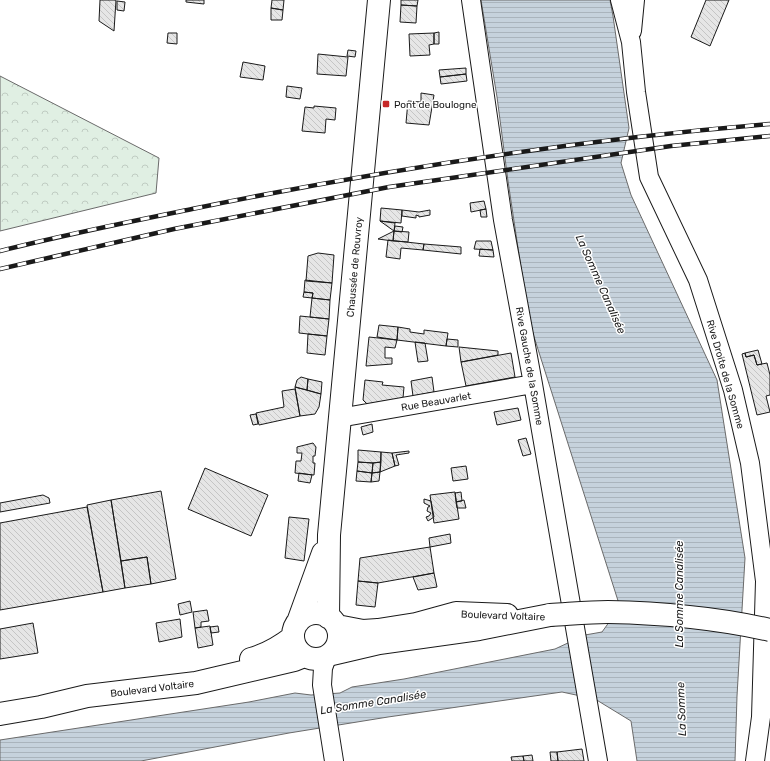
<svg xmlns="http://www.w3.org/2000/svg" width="770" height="761" font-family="Rubik,sans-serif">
<defs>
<pattern id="forest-crowns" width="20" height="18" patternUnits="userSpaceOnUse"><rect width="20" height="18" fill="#e0efe3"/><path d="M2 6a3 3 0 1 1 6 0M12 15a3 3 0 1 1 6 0" fill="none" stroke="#c0ccc2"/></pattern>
<pattern id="water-rules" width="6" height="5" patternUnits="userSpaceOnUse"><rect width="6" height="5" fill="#c6d2dc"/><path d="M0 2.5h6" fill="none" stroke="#aab4bc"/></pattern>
<pattern id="building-back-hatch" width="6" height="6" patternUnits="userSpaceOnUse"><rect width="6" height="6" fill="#e6e6e6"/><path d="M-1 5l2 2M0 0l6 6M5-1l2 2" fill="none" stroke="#c5c5c5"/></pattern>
</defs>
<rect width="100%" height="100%" fill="#fff"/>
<path fill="url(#forest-crowns)" stroke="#6a6a6a" d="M0 76 159 158 156 193 0 231Z"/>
<path fill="url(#water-rules)" stroke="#6a6a6a" d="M481 0H610L613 16 629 128 621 163 631 195 717 380 745 558 737 696 735 761H637L631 721 595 699 562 692 388 717 289 733 141 761H0V740L249 702 295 693 311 695 340 693 352 687 404 679 555 649 585 635 602 632 620 607 529 321 508 181 497 97Z"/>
<path fill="url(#building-back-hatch)" stroke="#1a1a1a" d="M100 0H116L114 31 99 21Z
M186 0H204V4L186 2Z
M272 0H284L283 10 271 8Z
M401 0H418L417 6 401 5Z
M706 0H729L710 46 691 37Z
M117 1 125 2 124 11 117 10Z
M401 5 417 6 416 23 400 22Z
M271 8 283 10 282 20H271Z
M439 32V44H434V33Z
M168 33H177V44L167 43Z
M434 33V44L429 45 430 55 410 56 409 34Z
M348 50 356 51 355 57 347 56Z
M318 54 348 57 346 76 317 74Z
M243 62 265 66 263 80 240 77Z
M466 68V74L440 77 439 70Z
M466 74 467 81 441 84 440 77Z
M287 86 302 88 300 99 286 97Z
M421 93 434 95 429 125 406 123 408 101 421 102Z
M314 106 336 108 335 120 326 119 325 133 302 131 305 107 314 108Z
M484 201 486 209 471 212 470 203Z
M381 208 402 210 401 223 380 221Z
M486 209 487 217H481L480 210Z
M402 210 419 212 430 210V215L419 217V216L416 215V218L402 216Z
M380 221 395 223 394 231Z
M395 226 403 227 402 232 394 231Z
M394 231 393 241 378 239Z
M394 231 409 232 408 242 393 241Z
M388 240 424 244 423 250 401 248 400 259 386 257Z
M476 241H491L493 250 474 249Z
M424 244 461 247V254L423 250Z
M480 249 493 250 494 257 479 256Z
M318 253 334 255 332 283 306 281 308 256Z
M305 280 332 283 330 300 312 298 313 293 304 292Z
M304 292 313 293 312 298 303 297Z
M312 298 330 300 329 319 310 317Z
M300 316 329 319 327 336 299 333Z
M379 325 398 327 397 340 377 337Z
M398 327 410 329V332L424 334V330L448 333 446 346 397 340Z
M308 334 327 336 325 355 307 353Z
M369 337 397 340 395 348 385 347V358H392V364L366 366Z
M447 339 458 340V347L446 346Z
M415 342 425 343 428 361 418 362Z
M459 347 498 351V355L461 362Z
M758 350 762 364 757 365 754 355 746 357 745 353Z
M511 353 515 377 466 386 461 362Z
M745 353 746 357 754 355 757 365 767 363 770 375V395L766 396 770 412 757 415 742 354Z
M301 377 308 379 307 390 295 387 297 380Z
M432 377 434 392 413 396 411 381Z
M308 379 322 382 321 394 307 390Z
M365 380 383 382 382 385 404 387 403 398 367 404 363 400Z
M295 387 321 394 319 407 315 414 300 416Z
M295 389 300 416 259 425 256 413 284 407 282 391Z
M518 408 521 420 497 425 494 412Z
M256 414 258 424 253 425 250 415Z
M372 424 373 432 363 435 361 427Z
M526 438 531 454 523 456 518 440Z
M313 443 316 447 315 456H313V463H315L314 475 295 473 296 461H301L302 453H297V447Z
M358 450 381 452V462L373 463 358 462Z
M409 451V453L396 455 399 465 395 466 392 453Z
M381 452 392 453 395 466 380 472Z
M358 462 373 463 372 473 357 471Z
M381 462 380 472 372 473 373 463Z
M466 466 468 479 453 481 451 468Z
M205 468 268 495 251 536 188 509Z
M357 471 372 473 371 482 356 481Z
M380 472 379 481 371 482 372 473Z
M299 473 312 475 310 483 298 481Z
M161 491 176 579 151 584 147 557 121 561 111 500Z
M455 492 459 519 434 523 430 495Z
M461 492 462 501 456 502 455 493Z
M43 495 49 498 50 503 0 512V503Z
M424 499 431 501 434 517 428 521 426 517 429 516 431 513 427 511 428 507 430 506 424 503Z
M111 500 125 588 103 592 87 505Z
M464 500 466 508H457L456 502Z
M87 507 103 592 0 610V523Z
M289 517 309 519 304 561 285 558Z
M450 534 451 543 430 547 429 538Z
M430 547 434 573 378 583 358 581 360 558Z
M147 557 151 584 125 588 121 561Z
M434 573 437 587 418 590 413 577Z
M358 581 378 583 375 607 356 605Z
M190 601 192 612 180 615 178 604Z
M207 610 209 621 201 622V627L195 628 193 612Z
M180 619 182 637 159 642 156 623Z
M33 623 38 653 0 659V629Z
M210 626 213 645 198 648 195 628Z
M218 626 219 632 211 633 210 627Z
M582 749 584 761H558L557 752Z
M550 752H557L558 761H551Z
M532 755 533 761H524L523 756Z
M523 756 524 761H512L511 757Z"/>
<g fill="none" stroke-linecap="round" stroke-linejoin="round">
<g stroke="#1a1a1a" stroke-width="20">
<path id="minor" d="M471 0 503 220 533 384 598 761
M620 0 631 42 636 92 649 177 698 280 733 390 750 463 765 581 761 717 755 761
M632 31 635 0
M339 418 533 384
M327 657 323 668 322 685 334 761"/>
</g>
<g stroke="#1a1a1a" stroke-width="24">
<path id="major" d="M293 636a23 23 0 1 1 46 0a23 23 0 1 1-46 0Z
M328 617 329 535 379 0
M298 622 323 553
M337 626 363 631 378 630 416 624 456 613 507 615
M332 654 379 643 479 629 550 615
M251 659C266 655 280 647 293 637
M0 714 41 707 87 696 196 683 294 660 304 656"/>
</g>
<use href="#minor" stroke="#fff" stroke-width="18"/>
<use href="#major" stroke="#fff" stroke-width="22"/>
<g stroke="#1a1a1a" stroke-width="4.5">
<path id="rail" d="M0 251C63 235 128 222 192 209 382 170 576 140 770 124
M0 269 174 229 389 187 671 146 770 136"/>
</g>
<use href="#rail" stroke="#fff" stroke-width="3" stroke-dasharray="9" stroke-linecap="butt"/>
<g stroke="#1a1a1a" stroke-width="24" stroke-linecap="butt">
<path id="major-bridge" d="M550 615C569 614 589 612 608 612 663 613 717 618 770 630"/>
</g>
<use href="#major-bridge" stroke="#fff" stroke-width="22"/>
</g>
<rect fill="#c62828" stroke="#fff" stroke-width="1.5" x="382" y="100" width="8" height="8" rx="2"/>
<g text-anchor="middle" stroke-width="3" stroke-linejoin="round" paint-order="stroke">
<g font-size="10" fill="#1a1a1a" stroke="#fff" text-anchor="start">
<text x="394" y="108">Pont de Boulogne</text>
</g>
<g font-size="10" fill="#1a1a1a" stroke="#fff">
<text transform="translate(354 267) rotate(-85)" y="4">Chaussée de Rouvroy</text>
<text transform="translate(530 366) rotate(80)" y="4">Rive Gauche de la Somme</text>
<text transform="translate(726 374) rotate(74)" y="4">Rive Droite de la Somme</text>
<text transform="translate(436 401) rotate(-10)" y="4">Rue Beauvarlet</text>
<text transform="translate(503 615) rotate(2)" y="4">Boulevard Voltaire</text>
<text transform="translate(152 688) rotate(-7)" y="4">Boulevard Voltaire</text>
</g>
<g font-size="11" font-style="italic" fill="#1a1a1a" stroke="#fff">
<text transform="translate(601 284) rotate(66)" y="4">La Somme Canalisée</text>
<text transform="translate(679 594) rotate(-90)" y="4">La Somme Canalisée</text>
<text transform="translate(373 702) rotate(-9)" y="4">La Somme Canalisée</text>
<text transform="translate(681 709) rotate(-92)" y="4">La Somme</text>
</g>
</g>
</svg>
